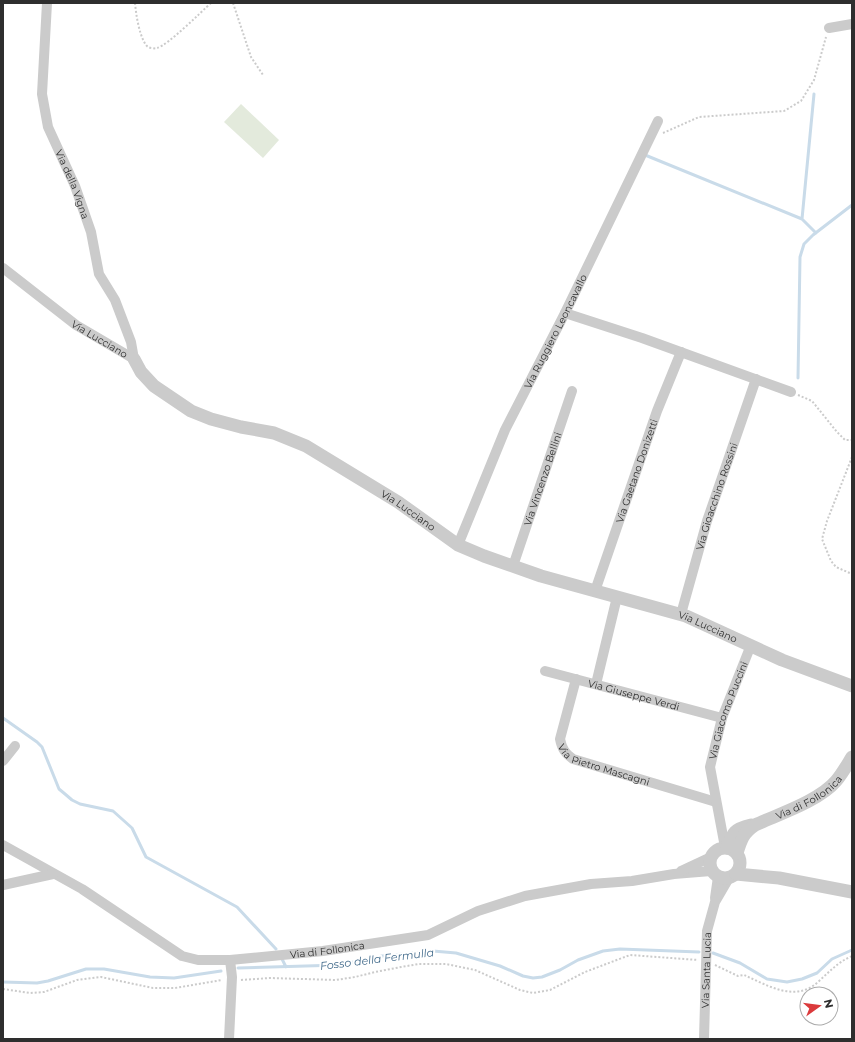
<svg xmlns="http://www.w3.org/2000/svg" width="855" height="1042" font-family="Montserrat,sans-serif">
<rect width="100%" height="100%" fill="#fff"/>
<path fill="#e3eadc" d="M241 104 279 140 263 158 224 122Z"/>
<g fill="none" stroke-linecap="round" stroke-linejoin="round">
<path stroke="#c9dbe9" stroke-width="3" d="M645 155 802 219 816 233
M802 219 814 94
M798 378 800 257 804 244 813 235 852 205
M3 718 37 742 42 747 55 779 59 789 65 794 72 800 80 804 113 811 132 828 146 857 237 907 276 949
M713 953 740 963 767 979 787 982 802 979 817 973 832 959 852 950
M282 959 286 967
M238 968 340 965 382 956 433 951 456 953 500 966 523 976 533 978 542 977 560 970 578 960 603 951 620 949 699 952
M3 982 37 983 48 981 86 969H104L150 977 174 978 221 971"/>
<path stroke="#cbcbcb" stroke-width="2" stroke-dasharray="2 2" stroke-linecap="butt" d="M135 3C136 14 139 35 146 45 148 48 153 49 157 48 167 46 201 12 211 3
M233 3 251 57 263 75
M663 133 699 117 784 111 801 101 814 80 826 37
M798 395 812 401 837 432 845 440H852
M852 457 827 521 822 539 831 561 836 567 852 574
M715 965 738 976 744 975C767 985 795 1003 818 982 829 972 838 962 852 956
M241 980 270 978 336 980 355 977 375 972 401 967 419 964H446L475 970 520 990 533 993 550 990 585 972 630 955 698 960
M3 989 30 993 44 992 77 980 101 977 153 988H175L222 980"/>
<g stroke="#cbcbcb" stroke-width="10">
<path id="s1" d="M47 3 42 94 48 127 75 186 91 232 99 274 115 300 131 342 134 359"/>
<path d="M829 28 852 24"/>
<path id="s2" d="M3 268 76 325 134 359"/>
<path d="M565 313 642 338 791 392"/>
<path id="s3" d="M458 545 505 430 565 313 658 121"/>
<path id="s4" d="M513 566 572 391"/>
<path id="s5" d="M595 591 657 411 681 352"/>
<path id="s6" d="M681 614 707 521 756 379"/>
<path id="s7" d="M545 671 722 718"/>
<path id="s8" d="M576 679 560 739C562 749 565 753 573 759L716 802"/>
<path d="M596 684 617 597"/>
<path d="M3 761 15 746"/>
<path id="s9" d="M3 845 82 889 182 956 198 960H230L323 951 428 935 478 911 525 896 591 884 632 881 674 874 711 871"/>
<path id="s10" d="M725 847 710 767 722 718 751 645"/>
<path d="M681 871 711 857"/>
<path d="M3 885 53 874"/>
<path d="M715 898 718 877"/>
<path d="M229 1039 232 977 230 960"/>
<path id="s11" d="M704 1039 707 931 715 902 729 878"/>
</g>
<g stroke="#cbcbcb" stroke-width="13">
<path id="s12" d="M134 359 141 372 154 386 191 411 211 419 241 427 274 433 306 446 398 502 458 545 484 556 541 576 686 616 782 660 852 686"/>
<circle cx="725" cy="863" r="15"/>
<path d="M727 848C733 832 734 829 751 825"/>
<path id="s13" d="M737 853C741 840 743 833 755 825 779 814 819 801 836 781 842 774 847 765 852 757"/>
<path d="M736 874 779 878 852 892"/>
</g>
</g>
<g text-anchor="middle" stroke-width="4" stroke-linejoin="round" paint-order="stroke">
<g font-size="10" fill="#2e2e2e" stroke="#fff">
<text dy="4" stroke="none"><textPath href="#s1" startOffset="187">Via della Vigna</textPath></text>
<text dy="4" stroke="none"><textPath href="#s3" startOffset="235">Via Ruggiero Leoncavallo</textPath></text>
<text dy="4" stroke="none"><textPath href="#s2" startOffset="120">Via Lucciano</textPath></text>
<text dy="4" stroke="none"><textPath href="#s5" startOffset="127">Via Gaetano Donizetti</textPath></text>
<text dy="4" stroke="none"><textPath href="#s4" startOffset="92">Via Vincenzo Bellini</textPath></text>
<text dy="4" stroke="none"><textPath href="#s6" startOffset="123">Via Gioacchino Rossini</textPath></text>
<text dy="4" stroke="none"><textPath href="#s12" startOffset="320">Via Lucciano</textPath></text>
<text dy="4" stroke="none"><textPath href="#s12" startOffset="644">Via Lucciano</textPath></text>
<text dy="4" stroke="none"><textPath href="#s7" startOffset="92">Via Giuseppe Verdi</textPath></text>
<text dy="4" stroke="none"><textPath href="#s10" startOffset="141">Via Giacomo Puccini</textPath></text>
<text dy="4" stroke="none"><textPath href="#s8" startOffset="117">Via Pietro Mascagni</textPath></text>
<text dy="4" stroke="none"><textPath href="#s13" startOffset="95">Via di Follonica</textPath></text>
<text dy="4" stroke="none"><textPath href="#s9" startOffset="357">Via di Follonica</textPath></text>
<text dy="4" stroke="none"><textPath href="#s11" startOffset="69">Via Santa Lucia</textPath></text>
</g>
<g font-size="11" font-style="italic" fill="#416a8b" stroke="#fff">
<text transform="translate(377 959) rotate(-7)" y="4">Fosso della Fermulla</text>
</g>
</g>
<rect width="855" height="1042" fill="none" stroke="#2e2e2e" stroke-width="8"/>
<g transform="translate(819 1006) rotate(76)"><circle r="19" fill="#ffffff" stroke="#ababab"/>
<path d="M0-3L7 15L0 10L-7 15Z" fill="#db3a3c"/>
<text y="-6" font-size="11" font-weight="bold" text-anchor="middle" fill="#2e2e2e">N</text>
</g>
</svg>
